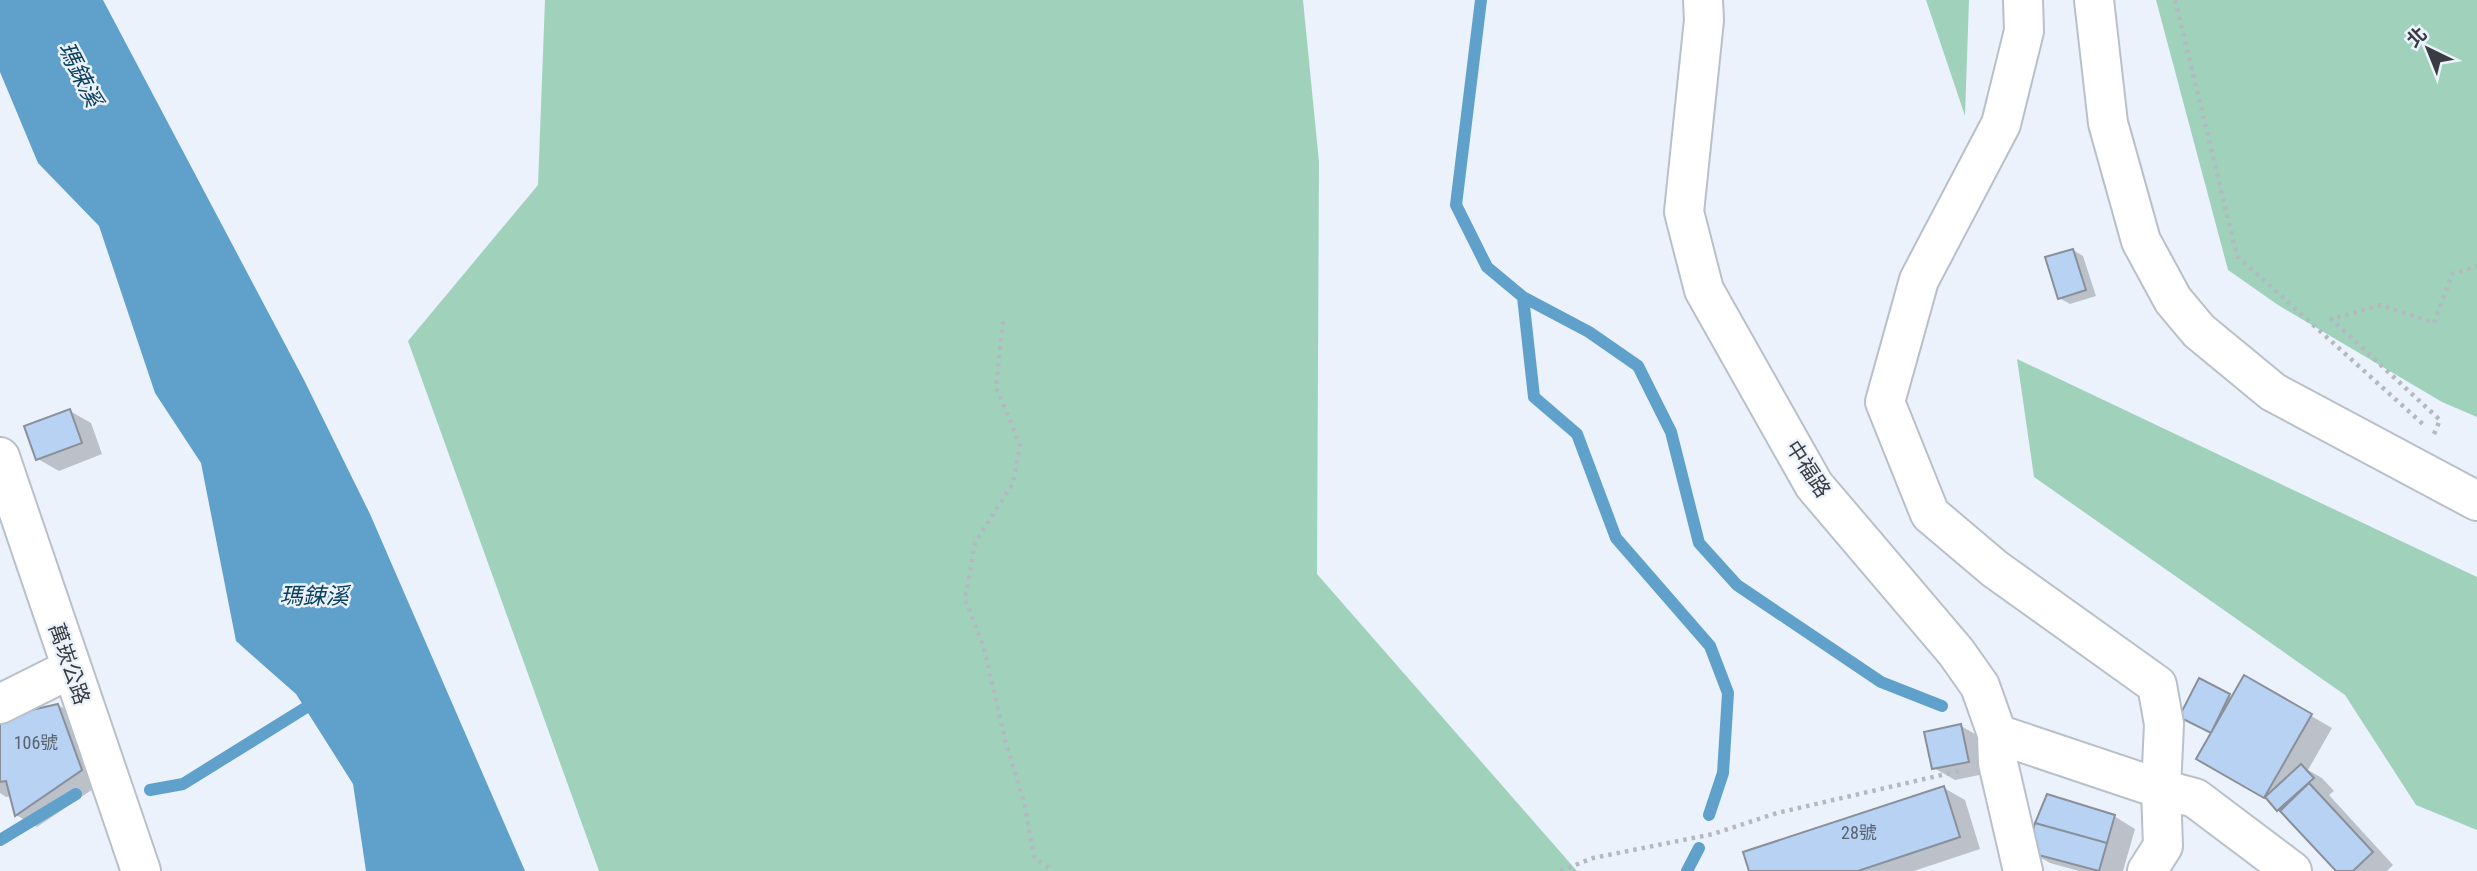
<svg xmlns="http://www.w3.org/2000/svg" width="2477" height="871" font-family="'Roboto Condensed','Noto Sans TC',sans-serif">
<rect width="100%" height="100%" fill="#ebf2fc"/>
<path fill="#a0d2bb" d="M545 0H1303L1319 162 1317 574 1577 871H599L408 341 538 185Z
M1926 0H1969L1965 116Z
M2156 0H2477V417L2442 402 2278 305 2228 270Z
M2017 359 2477 577V830L2416 805 2345 695 2034 477Z"/>
<path fill="#60a1cc" d="M0 0H103L304 380 370 514 525 871H366L353 784 296 694 236 641 201 463 155 393 99 226 38 163 0 72Z"/>
<path fill="#0003" d="M2073 250 2083 256 2096 296 2070 304 2059 298Z
M70 411 91 423 102 454 59 471 38 459Z
M2245 678 2332 728 2308 770 2322 778 2334 791 2329 795 2393 865 2387 871H2339L2267 797 2219 771 2213 734 2182 717 2200 681 2233 698Z
M58 705 79 718 102 783 37 827 16 815 12 796 6 797 0 793V719Z
M1961 726 1982 738 1989 773 1955 780 1934 768Z
M1944 788 1965 800 1980 849 1914 871H1751Z
M2114 816 2135 829 2123 871H2079L2050 863 2029 851Z"/>
<g fill="none" stroke-linecap="round" stroke-linejoin="round">
<path stroke="#60a1cc" stroke-width="12" d="M1481 0 1456 205 1487 267 1523 297 1589 332 1638 366 1671 432 1699 543 1737 585 1881 682 1942 706
M1523 297 1534 397 1577 434 1616 538 1710 646 1728 693 1723 773 1709 815
M150 790 183 784 318 700
M0 840 76 794
M1687 871 1699 848"/>
</g>
<path fill="#b8d2f4" stroke="#899099" stroke-width="2" d="M2073 249 2086 290 2058 299 2045 257Z
M70 409 82 443 36 460 24 426Z
M2244 675 2312 714 2264 798 2196 759Z
M2199 678 2230 694 2211 733 2179 717Z
M58 704 82 770 15 816 6 781 0 782V717Z
M1961 724 1969 762 1932 769 1924 732Z
M2301 764 2314 778 2277 811 2265 797Z
M2309 783 2373 852 2353 871H2336L2280 811Z
M1944 786 1960 837 1858 871H1749L1743 852Z
M2047 794 2115 815 2107 843 2035 823Z
M2035 823 2107 843 2099 871 2027 852Z"/>
<g fill="none" stroke-linecap="round" stroke-linejoin="round">
<g stroke="#b8c0c9" stroke-width="42">
<path id="minor" d="M1703 0 1704 20 1684 212 1704 290 1814 485 1956 652 1980 686 1997 734 2161 789 2195 798 2292 871
M2023 0 2024 31 2001 124 1919 280 1885 402 1930 514 1995 569 2157 685 2164 724 2161 789 2163 846 2147 871
M2094 0 2108 123 2141 241 2173 300 2199 331 2273 392 2477 501
M0 457 141 871
M0 704 70 669
M1997 734 1998 763 2023 871"/>
</g>
<path stroke="#b3b9c1" stroke-width="4.5" stroke-dasharray="3.5 5" stroke-linecap="butt" d="M2175 0 2237 256 2425 426
M1003 321 996 387 1020 445 1013 483 975 543 965 599 984 648 1006 744 1024 802 1034 857 1052 871
M2434 434 2440 420 2331 319 2381 305 2434 323 2452 274 2477 266
M1560 871 1593 858 1713 834 1777 813 1959 771"/>
<use href="#minor" stroke="#fff" stroke-width="38"/>
</g>
<g text-anchor="middle" stroke-width="5" stroke-linejoin="round" paint-order="stroke">
<g font-size="18" fill="#59626d">
<text x="36" y="749">106號</text>
<text x="1859" y="839">28號</text>
</g>
<g font-size="21" fill="#393c40" stroke="#ebf2fc">
<text transform="translate(1808 469) rotate(57)" y="7">中福路</text>
<text transform="translate(69 664) rotate(71)" y="7">萬崁公路</text>
</g>
<g font-size="23" font-style="italic" fill="#0c415e" stroke="#ebf2fc">
<text transform="translate(80 74) rotate(63)" y="8">瑪鋉溪</text>
<text x="314" y="604">瑪鋉溪</text>
</g>
</g>
<g transform="translate(2428 49) rotate(317)" stroke="#ebf2fc" stroke-width="5" paint-order="stroke">
<path d="M0-5L12 26L0 18L-12 26Z" fill="#393c40"/>
<text y="-10" font-size="19" font-weight="bold" text-anchor="middle" fill="#393c40">北</text>
</g>
</svg>
